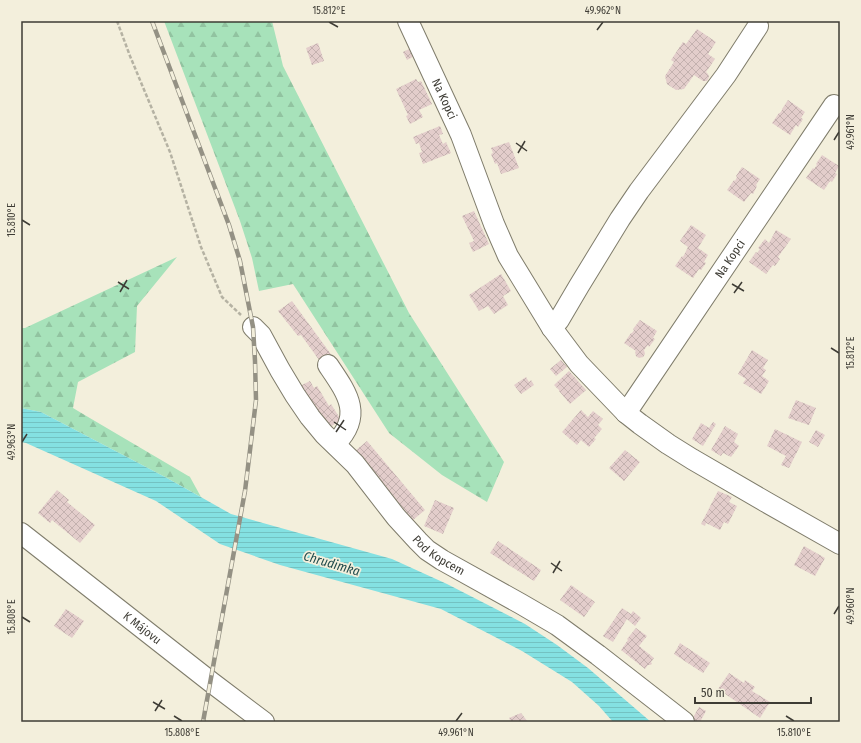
<svg xmlns="http://www.w3.org/2000/svg" width="861" height="743" font-family="'Fira Sans Condensed',sans-serif">
<defs>
<pattern id="forest-firs" width="22" height="20" patternUnits="userSpaceOnUse"><rect width="22" height="20" fill="#a7e2ba"/><path d="M5 1l3.5 6h-7zM16 11l3.5 6h-7z" fill="#91c3a0"/></pattern>
<pattern id="water-rules" width="6" height="5" patternUnits="userSpaceOnUse"><rect width="6" height="5" fill="#84e1e2"/><path d="M0 2.5h6" fill="none" stroke="#73c2c2"/></pattern>
<pattern id="building-cross-hatch" width="8" height="8" patternUnits="userSpaceOnUse"><rect width="8" height="8" fill="#e3cdcb"/><path d="M0 0l8 8M0 8l8-8" fill="none" stroke="#c4b1af"/></pattern>
</defs>
<rect width="100%" height="100%" fill="#f3efdc"/>
<path fill="url(#forest-firs)" d="M164 21H272L283 66 409 313 504 462 487 502 442 475 389 433 293 284 259 291 252 258 240 221Z
M177 257 137 306 135 352 78 382 73 408 83 414 190 477 201 497 167 478 41 412 21 408V328H25Z"/>
<path fill="url(#water-rules)" d="M21 408 41 412 167 478 231 514 392 559 447 584 525 624 557 645 588 668 651 722H613L599 706 572 682 522 651 441 609 280 565 220 544 156 501 26 443 21 442Z"/>
<path fill="url(#building-cross-hatch)" d="M697 29 716 42 708 54 715 59 706 72 708 74 709 77 707 81H703L694 75 684 89 676 90 667 84 665 76 674 62 671 60 683 42 686 44Z
M318 43 324 61 312 65 306 48Z
M415 46 418 54 407 60 403 52Z
M416 79 418 82 421 81 432 104 419 110 423 117 410 124 406 116 408 115 396 89Z
M788 100 805 112 801 118 803 119 798 127 796 125 790 135 772 123 779 113H780L782 110V109Z
M440 126 443 134 439 135 443 144 446 142 451 153 423 164 419 153 422 152 419 143 416 144 413 137Z
M509 142 519 168 501 174 497 163 495 164 491 154 493 153 491 148Z
M822 155 839 166 835 173 837 174 832 182 830 181 824 190 806 178 813 168 814 169 817 165 816 164Z
M742 167 760 179 756 185 757 186 753 194 751 193 744 202 727 190 734 180 735 181 737 177 736 176Z
M474 211 489 244 473 252 469 243 474 241 462 216Z
M691 225 706 235 698 248 708 255 704 262 706 263 701 270 699 269 693 278 675 266 682 256 683 257 688 247 680 241Z
M776 230 791 239 778 257 780 259 775 266 773 265 766 274 749 262 756 252 757 253 760 249 758 248 765 239 769 243Z
M501 274 511 291 503 296 508 305 494 314 488 306 479 311 469 295Z
M292 301 333 357 322 364 301 335 298 336 278 311Z
M640 320 657 331 653 338 655 339 649 347 648 345 644 350 645 354 643 357 639 358 636 356 635 352 636 351 624 343 631 333H632L634 330 633 329Z
M752 350 768 360 763 368 766 370 762 376 769 381 761 394 743 383 746 379 738 374Z
M561 360 567 367 556 376 550 369Z
M569 371 586 390 570 404 559 391V390L554 385Z
M526 377 529 382 531 380 534 385 521 394 514 385Z
M310 381 314 388 317 386 329 406 331 404 341 420 327 429 298 387Z
M796 400 816 408 809 425 788 418Z
M581 410 588 417 593 411 603 419 598 425 602 429 594 438 596 439 589 447 581 440 577 445 562 432Z
M713 422 716 424 703 446 692 439 701 423 709 428Z
M725 426 738 434 734 442 739 446 731 457 723 453 721 456 711 450Z
M775 429 802 442 789 468 781 465 786 456 767 446Z
M816 430 825 435 818 447 809 442Z
M367 441 425 510 413 520 355 451Z
M625 450 640 462 624 481 609 468Z
M57 490 69 500 67 502 95 525 80 543 52 520 50 523 38 513Z
M718 491 732 497 729 502 737 506 728 524 724 522 720 530 706 523 705 526 701 524Z
M435 500 454 508 443 534 424 526Z
M498 541 541 570 534 581 490 553Z
M804 546 825 558 815 576 794 565Z
M571 585 595 602 584 617 560 600Z
M622 608 631 614 633 611 641 618 635 626 627 619 613 642 603 636Z
M66 609 84 621 72 638 54 626Z
M636 628 647 636 639 646 654 658 651 662 652 664 650 665H648L645 669 621 650 628 640 627 639Z
M680 643 710 663 703 673 674 654Z
M729 673 744 683 745 680 755 687 752 691 770 702 760 718 718 689Z
M699 707 706 711 700 722H694L691 721Z
M521 713 528 722H511L509 718Z"/>
<g fill="none" stroke-linecap="round" stroke-linejoin="round">
<g stroke="#7f7c6b" stroke-width="22">
<g id="minor">
<path id="s1" d="M408 21 461 135 494 224 508 256 552 328 579 364 626 413 640 424 668 444 692 459 766 502 840 544"/>
<path id="s2" d="M253 327 261 335 280 370 295 395 310 417 324 434 355 464 396 517 418 541 427 550 442 560 521 604 557 625 598 655 684 722"/>
<path d="M552 328 559 320 579 286 620 219 639 191 726 75 758 26"/>
<path d="M328 365C347 393 364 415 335 444"/>
<path id="s3" d="M626 413 834 105"/>
<path id="s4" d="M21 533 211 682 264 722"/>
</g>
</g>
<path stroke="#b5b2a3" stroke-width="2.5" stroke-dasharray="4 2" stroke-linecap="butt" d="M117 21 130 56 170 152 201 247 222 297 241 315"/>
<use href="#minor" stroke="#fff" stroke-width="20"/>
<g stroke="#949184" stroke-width="4.5">
<path id="rail" d="M152 21 229 225 240 261 253 327 255 361 256 400 251 442 245 491 203 722"/>
</g>
<use href="#rail" stroke="#f3efdc" stroke-width="3" stroke-dasharray="9" stroke-linecap="butt"/>
</g>
<path fill="none" stroke="#3e3c35" stroke-width="1.5" d="M329 22 338 27M597 30 603 22M834 140 839 132M516 143 527 151M518 153 525 141M22 220 30 225M118 282 129 289M732 284 744 291M120 292 127 280M734 293 742 282M831 348 839 353M334 422 346 430M336 432 344 420M22 442 27 434M551 563 562 571M553 573 560 561M834 614 839 606M22 617 30 622M153 702 165 709M155 711 162 700M174 716 182 721M786 716 794 721M456 721 462 713"/>
<g text-anchor="middle" stroke-width="3.5" stroke-linejoin="round" paint-order="stroke">
<g font-size="12" fill="#3e3c35" stroke="#f3efdc">
<text dy="4" stroke="none"><textPath href="#s1" startOffset="86">Na Kopci</textPath></text>
<text dy="4" stroke="none"><textPath href="#s3" startOffset="186">Na Kopci</textPath></text>
<text dy="4" stroke="none"><textPath href="#s2" startOffset="297">Pod Kopcem</textPath></text>
<text dy="4" stroke="none"><textPath href="#s4" startOffset="154">K Májovu</textPath></text>
</g>
<g font-size="13" font-style="italic" fill="#1f4a4b" stroke="#f3efdc">
<text transform="translate(332 563) rotate(16)" y="5">Chrudimka</text>
</g>
</g>
<rect width="861" height="743" fill="none" stroke="#f3efdc" stroke-width="44"/>
<path d="M695 697v6h116v-6" fill="none" stroke="#3e3c35" stroke-width="2"/>
<text x="701" y="697" font-size="12" fill="#3e3c35" stroke="#f3efdc" stroke-width="3" paint-order="stroke">50 m</text>
<rect x="22" y="22" width="817" height="699" fill="none" stroke="#3e3c35" stroke-width="1.5"/>
<g font-size="10" text-anchor="middle" fill="#3e3c35">
<text x="329" y="14">15.812°E</text>
<text x="603" y="14">49.962°N</text>
<text transform="translate(850 132) rotate(-90)" y="4">49.961°N</text>
<text transform="translate(11 220) rotate(-90)" y="4">15.810°E</text>
<text transform="translate(850 353) rotate(-90)" y="4">15.812°E</text>
<text transform="translate(11 442) rotate(-90)" y="4">49.963°N</text>
<text transform="translate(850 606) rotate(-90)" y="4">49.960°N</text>
<text transform="translate(11 617) rotate(-90)" y="4">15.808°E</text>
<text x="182" y="736">15.808°E</text>
<text x="456" y="736">49.961°N</text>
<text x="794" y="736">15.810°E</text>
</g>
</svg>
